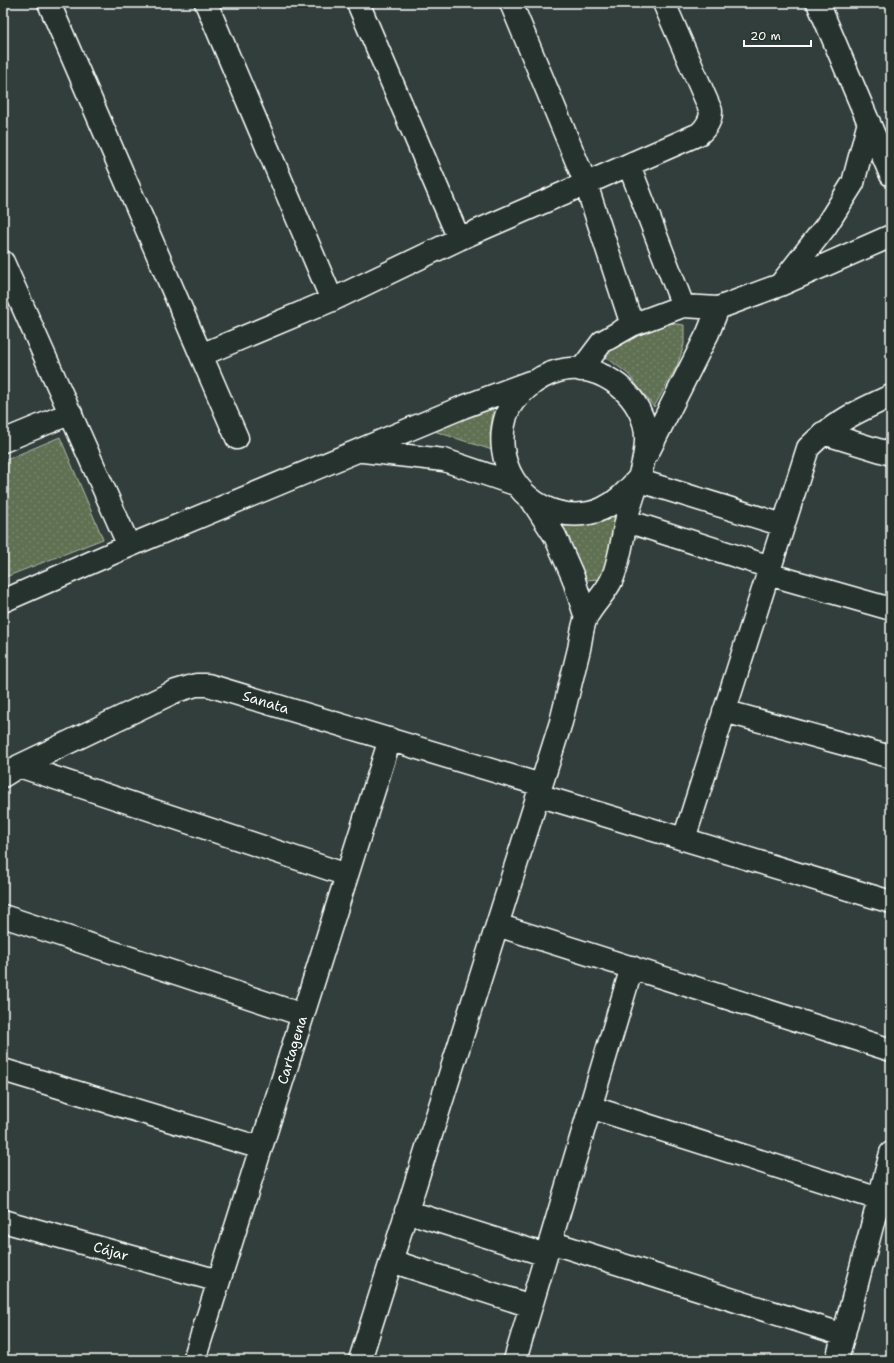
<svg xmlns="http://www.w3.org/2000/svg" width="894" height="1363" font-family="'Shantell Sans',sans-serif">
<defs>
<pattern id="park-dots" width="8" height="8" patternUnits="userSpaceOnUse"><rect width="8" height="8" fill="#607153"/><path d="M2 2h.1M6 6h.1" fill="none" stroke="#78866d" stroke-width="1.8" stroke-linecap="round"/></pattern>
</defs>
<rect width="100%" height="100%" fill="#313e3b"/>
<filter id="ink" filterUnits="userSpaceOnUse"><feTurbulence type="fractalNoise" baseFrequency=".025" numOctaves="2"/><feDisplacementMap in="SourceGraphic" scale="8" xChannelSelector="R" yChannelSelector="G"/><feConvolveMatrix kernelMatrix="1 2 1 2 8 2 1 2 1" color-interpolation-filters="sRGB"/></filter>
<g filter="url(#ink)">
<path fill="url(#park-dots)" stroke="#b0b8a9" d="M662 322 684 325V345L677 366 654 407 628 374 602 354 618 342Z
M494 404 490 435 492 450 431 430Z
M60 437 103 539 3 578V461Z
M617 511 611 559 602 579 586 580 558 518Z"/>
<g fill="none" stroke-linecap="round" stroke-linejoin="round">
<g stroke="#fff" stroke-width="25">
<path id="minor" d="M49 3 201 355 332 300 459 239 699 134C706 128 711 121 711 111L664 3
M206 3 332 300
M358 3 459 239
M511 3 586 184 632 325
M818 3 891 175
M629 165 683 306
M3 262 129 546
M780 285 826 226 853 183 869 122
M718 308 780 285 891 236
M201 355 237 438
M581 370 602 342 632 325 683 306 718 308 708 333 647 454
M823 433 891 454
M3 441 71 413
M363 451 444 460 515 484
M637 480 783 525
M533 502 555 536 573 577 586 618
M627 521 770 567
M768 574 891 609
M3 601 129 546 463 407 530 382
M724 711 891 757
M19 766 347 875
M3 776 19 766 176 691 196 685H208L541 785
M538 795 891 902
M684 839 808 448C832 423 860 410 891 396
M3 916 303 1015
M497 925 891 1050
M3 1070 261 1148
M590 1107 879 1199
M406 1211 546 1255
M3 1221 219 1281
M550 1242 844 1335
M391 1261 531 1306
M194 1360 390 739
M360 1360 561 722C567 698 573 674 579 649 581 639 582 627 586 618 593 604 606 593 612 579 620 561 623 533 628 513 635 489 645 465 646 441 648 398 600 359 558 371 546 374 536 380 527 388 518 395 509 405 506 416 492 461 520 508 567 514 578 515 591 514 602 509 617 502 626 492 637 480
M515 1360 632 967
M837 1360 891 1153"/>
</g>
<use href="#minor" stroke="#26332d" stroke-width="22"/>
</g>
</g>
<g text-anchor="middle" stroke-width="3" stroke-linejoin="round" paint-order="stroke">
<g font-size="14" fill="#fff" stroke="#26332d">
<text transform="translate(266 702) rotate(17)" y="5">Sanata</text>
<text transform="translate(292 1050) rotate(-73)" y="5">Cartagena</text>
<text transform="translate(111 1251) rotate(16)" y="5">Cájar</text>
</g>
</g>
<rect width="894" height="1363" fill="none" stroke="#26332d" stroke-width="16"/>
<rect x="8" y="8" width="878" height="1347" fill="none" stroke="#fff" stroke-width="1.5" filter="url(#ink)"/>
<path d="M744 40v6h67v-6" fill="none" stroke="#ffffff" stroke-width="2"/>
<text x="750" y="40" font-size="12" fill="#ffffff" stroke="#26332d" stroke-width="3" paint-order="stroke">20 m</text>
</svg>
